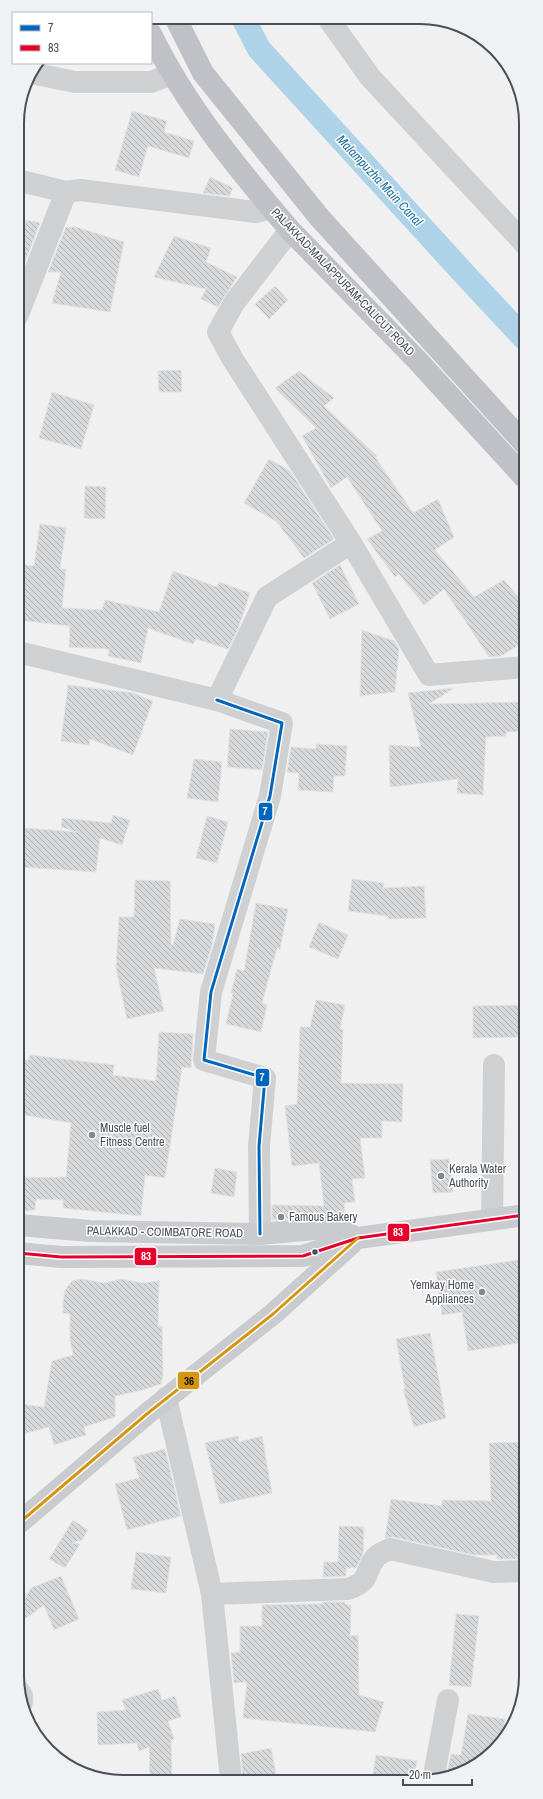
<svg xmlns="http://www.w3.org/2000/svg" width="543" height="1799" font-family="'Archivo Narrow',sans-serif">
<defs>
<pattern id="building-back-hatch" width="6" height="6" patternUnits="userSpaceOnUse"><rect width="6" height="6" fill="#d7d8da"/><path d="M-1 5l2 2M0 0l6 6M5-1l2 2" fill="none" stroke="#b0b2b4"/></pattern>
</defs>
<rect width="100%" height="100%" fill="#f0f0f0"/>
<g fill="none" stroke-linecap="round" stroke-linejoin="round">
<path stroke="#aed2e7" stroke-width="24" d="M243 18 259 49 468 278 524 338"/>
</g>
<path fill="url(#building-back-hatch)" stroke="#e1e1e2" d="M132 111 167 121 164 132 194 141 189 158 148 146 139 177 115 170Z
M210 177 233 188 229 196 203 193Z
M26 220 40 223 21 272H17V256Z
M73 226 124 242 110 312 52 303 61 272H48L66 227 72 228Z
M174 236 211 248 206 262 237 277 218 307 201 299 206 289 154 277Z
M275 286 288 300 269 319 255 304Z
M181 370 182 392H159L158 371Z
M299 371 334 398 324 406 377 456 375 457 413 513 438 499 454 537 435 550 474 597 504 580 525 605V641L501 656 489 657 444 589 424 605 399 574 395 577 367 539 382 531 347 477 331 488 302 436 316 428 275 388Z
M52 392 94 405 81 449 39 438Z
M269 459 290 471 334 539 304 558 277 522 244 503Z
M85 486 106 487 105 519 84 518Z
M40 524 66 528 60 569H66L62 608 102 610 105 600 159 612 173 571 217 587 219 582 250 593 238 629 228 649 196 639 193 644 148 628 141 663 108 656 109 649 69 647 70 626 18 620V564L34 566Z
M340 565 359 604 330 619 312 583Z
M362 630 394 641 399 649 395 692 360 696Z
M68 685 133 693 153 701 133 755 90 739 89 745 61 741Z
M454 688 429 704 525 702V731L506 732V736L486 737 483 795 457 793 458 779 390 787 389 745 421 747 408 693Z
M230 729 268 732 262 770 227 767Z
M316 744 347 746 345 776H334L333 792 298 790 299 773 287 772 291 747 316 749Z
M194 759 222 762 218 802 187 798Z
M113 815 130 820 122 845 100 838 96 872 22 867 25 828 77 832 61 827 62 818 111 823Z
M207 816 228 822 217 863 196 858Z
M352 879 384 883 383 888 424 886 426 918 388 919V916L348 911Z
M135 880 170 881 171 945H173L180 919 215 924 212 945 203 974 154 968 164 1011 127 1019 116 968 119 917H134Z
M256 903 288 909 280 949 277 948 262 1003 267 1005 261 1032 226 1024 233 993H231L237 969 244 971Z
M319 922 348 935 338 959 309 947Z
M316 1000 345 1005 340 1029H343L341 1083 403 1084 402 1122 382 1121V1138H360L365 1178 352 1179 355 1202 344 1203 345 1219 325 1216 272 1220V1205L324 1206 319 1163 292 1166 285 1106 297 1104 300 1027H310Z
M525 1005V1037L473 1038V1006Z
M159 1032 193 1034 191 1068 182 1067 165 1178 145 1175 141 1216 63 1208V1200L36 1199 35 1210 18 1211V1178L66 1177 71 1123 18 1114V1061L29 1060 30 1055 114 1065 113 1075 156 1081Z
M449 1159 453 1192 433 1193 430 1160Z
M215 1168 237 1172 234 1197 211 1193Z
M525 1259V1342L468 1351 462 1312 442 1315 436 1272Z
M82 1279 104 1283 121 1279 142 1283 159 1281 158 1326H162L163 1374 161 1384 142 1390 115 1396V1417L84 1427 86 1435 54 1445 49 1427 19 1435V1404L44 1407 52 1361 73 1355 70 1339V1314L63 1313V1301L65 1290 72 1281Z
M430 1333 446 1418 414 1427 403 1389H405L396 1339Z
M238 1436 239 1442 262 1436 272 1493 220 1504 205 1443Z
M526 1442V1559H497V1555H474L393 1537 385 1538 391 1499 442 1506V1500L491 1501 489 1443Z
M165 1449 181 1516 127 1530 115 1484 139 1478 133 1457Z
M73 1520 88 1530 82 1540 72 1543 80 1544 65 1568 49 1559Z
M339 1526 364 1527 363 1554 356 1568H346V1576L323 1577 324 1562H338Z
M136 1552 171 1557 166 1593 131 1589Z
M61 1576 79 1619 54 1630 44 1605 19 1623V1608L31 1588Z
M323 1602H345V1604L351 1605 350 1636 358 1635 359 1695 384 1702 375 1732 243 1718 247 1682 234 1683 231 1653 240 1652V1626H262V1605L322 1604Z
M456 1614 479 1616 471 1687 449 1685Z
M158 1689 162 1700 175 1696 181 1717 168 1721 174 1739 171 1740 172 1780H150L149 1747 139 1751 137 1743 98 1745 97 1712 126 1710 122 1700Z
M468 1714 505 1719 502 1743 473 1768 446 1778 451 1754 461 1755Z
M271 1748 277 1780H243L241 1754Z
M376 1755 417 1761 414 1780H372Z"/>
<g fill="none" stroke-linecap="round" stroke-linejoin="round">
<path stroke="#ced0d2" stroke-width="22" d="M328 18 370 77 524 243
M31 73 75 82H151L172 74
M17 180 66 192 80 190 256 212 271 208
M290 230 234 303 218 332 232 358 351 543 429 675 525 667
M17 317 66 192
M18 652 217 700 267 597 351 543
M217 700 282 723 270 796 211 992 204 1060 265 1078 259 1146 260 1234
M492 1219 494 1065
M166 1398 212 1594 348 1589C373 1580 363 1572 376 1557 380 1553 386 1551 390 1549L494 1572 526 1571
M212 1594 231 1780
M19 1691 22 1696V1702
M433 1780 448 1700"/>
<path stroke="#c9cbcf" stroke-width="22" d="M18 1225 90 1231 260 1234 326 1228 342 1231 358 1238
M18 1253 61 1257 303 1256 358 1238 525 1215
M19 1523 148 1413 273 1314 352 1243"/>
<path stroke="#bfc1c6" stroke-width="22" d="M175 17 203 73 319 217 524 443
M151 34C186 106 238 169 290 230L416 359 524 477"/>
<g stroke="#fff" stroke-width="6">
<path id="bus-1" d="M217 700 282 723 270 796 211 992 204 1060 265 1078 259 1146 260 1234"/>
</g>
<g stroke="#fff" stroke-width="6">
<path id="bus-2" d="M18 1253 61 1257 303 1256 358 1238 525 1215"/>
</g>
<g stroke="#fff" stroke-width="6">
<path id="bus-3" d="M19 1523 148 1413 273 1314 358 1238"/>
</g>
<use href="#bus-1" stroke="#0065bd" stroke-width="3"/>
<use href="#bus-2" stroke="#e4002b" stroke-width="3"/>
<use href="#bus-3" stroke="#d49512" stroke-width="3"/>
</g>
<g fill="#83878e" stroke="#fff" stroke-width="1.5">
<circle cx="92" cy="1135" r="4"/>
<circle cx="441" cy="1176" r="4"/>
<circle cx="281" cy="1217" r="4"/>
<circle cx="482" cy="1292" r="4"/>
</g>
<circle fill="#484f5a" stroke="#fff" stroke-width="1.5" cx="315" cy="1252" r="3.5"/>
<g text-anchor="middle" stroke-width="3" stroke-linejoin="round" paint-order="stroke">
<g font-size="12" fill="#484f5a" stroke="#fff">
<text transform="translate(343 282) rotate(46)" y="4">PALAKKAD-MALAPPURAM-CALICUT ROAD</text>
<text transform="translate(165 1232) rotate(1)" y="4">PALAKKAD - COIMBATORE ROAD</text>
</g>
<g font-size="12" fill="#484f5a" stroke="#fff" text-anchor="start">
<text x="100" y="1132">Muscle fuel<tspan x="100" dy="14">Fitness Centre</tspan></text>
<text x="449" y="1173">Kerala Water<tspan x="449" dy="14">Authority</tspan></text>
<text x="289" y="1221">Famous Bakery</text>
<text x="474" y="1289" text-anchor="end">Yemkay Home<tspan x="474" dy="14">Appliances</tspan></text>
</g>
<g font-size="13" font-style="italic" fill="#1a6c9b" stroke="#fff">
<text transform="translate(380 180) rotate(47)" y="5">Malampuzha Main Canal</text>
</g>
</g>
<path d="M0 0H543V1799H0ZM123 24H420A99 99 0 0 1 519 123V1676A99 99 0 0 1 420 1775H123A99 99 0 0 1 24 1676V123A99 99 0 0 1 123 24Z" fill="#f0f1f2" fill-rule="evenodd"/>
<path fill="none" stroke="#484f5a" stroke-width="2" d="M123 24H420A99 99 0 0 1 519 123V1676A99 99 0 0 1 420 1775H123A99 99 0 0 1 24 1676V123A99 99 0 0 1 123 24Z"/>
<g stroke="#fff" stroke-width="1.5">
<rect x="258" y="802" width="15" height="19" rx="4" fill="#0065bd"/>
<rect x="255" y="1068" width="15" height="19" rx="4" fill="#0065bd"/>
<rect x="387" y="1223" width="23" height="19" rx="4" fill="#e4002b"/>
<rect x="134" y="1247" width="23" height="19" rx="4" fill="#e4002b"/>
<rect x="177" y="1371" width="23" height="19" rx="4" fill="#d49512"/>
</g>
<g font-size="11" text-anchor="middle" font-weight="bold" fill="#fff">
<text x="265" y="815">7</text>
<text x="262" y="1081">7</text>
<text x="398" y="1236">83</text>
<text x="146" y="1260">83</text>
</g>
<g font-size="11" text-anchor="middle" font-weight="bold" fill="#111">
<text x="189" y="1385">36</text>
</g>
<rect x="12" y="12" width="140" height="52" fill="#ffffff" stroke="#b6b9bd"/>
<rect x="20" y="25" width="20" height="6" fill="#0065bd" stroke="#b6b9bd"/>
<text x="48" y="32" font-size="12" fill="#484f5a">7</text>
<rect x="20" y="45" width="20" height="6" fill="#e4002b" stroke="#b6b9bd"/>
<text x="48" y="52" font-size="12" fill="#484f5a">83</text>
<path d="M403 1779v6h69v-6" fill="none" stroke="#484f5a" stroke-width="2"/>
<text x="409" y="1779" font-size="12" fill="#484f5a" stroke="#ffffff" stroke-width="3" paint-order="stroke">20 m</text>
</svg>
